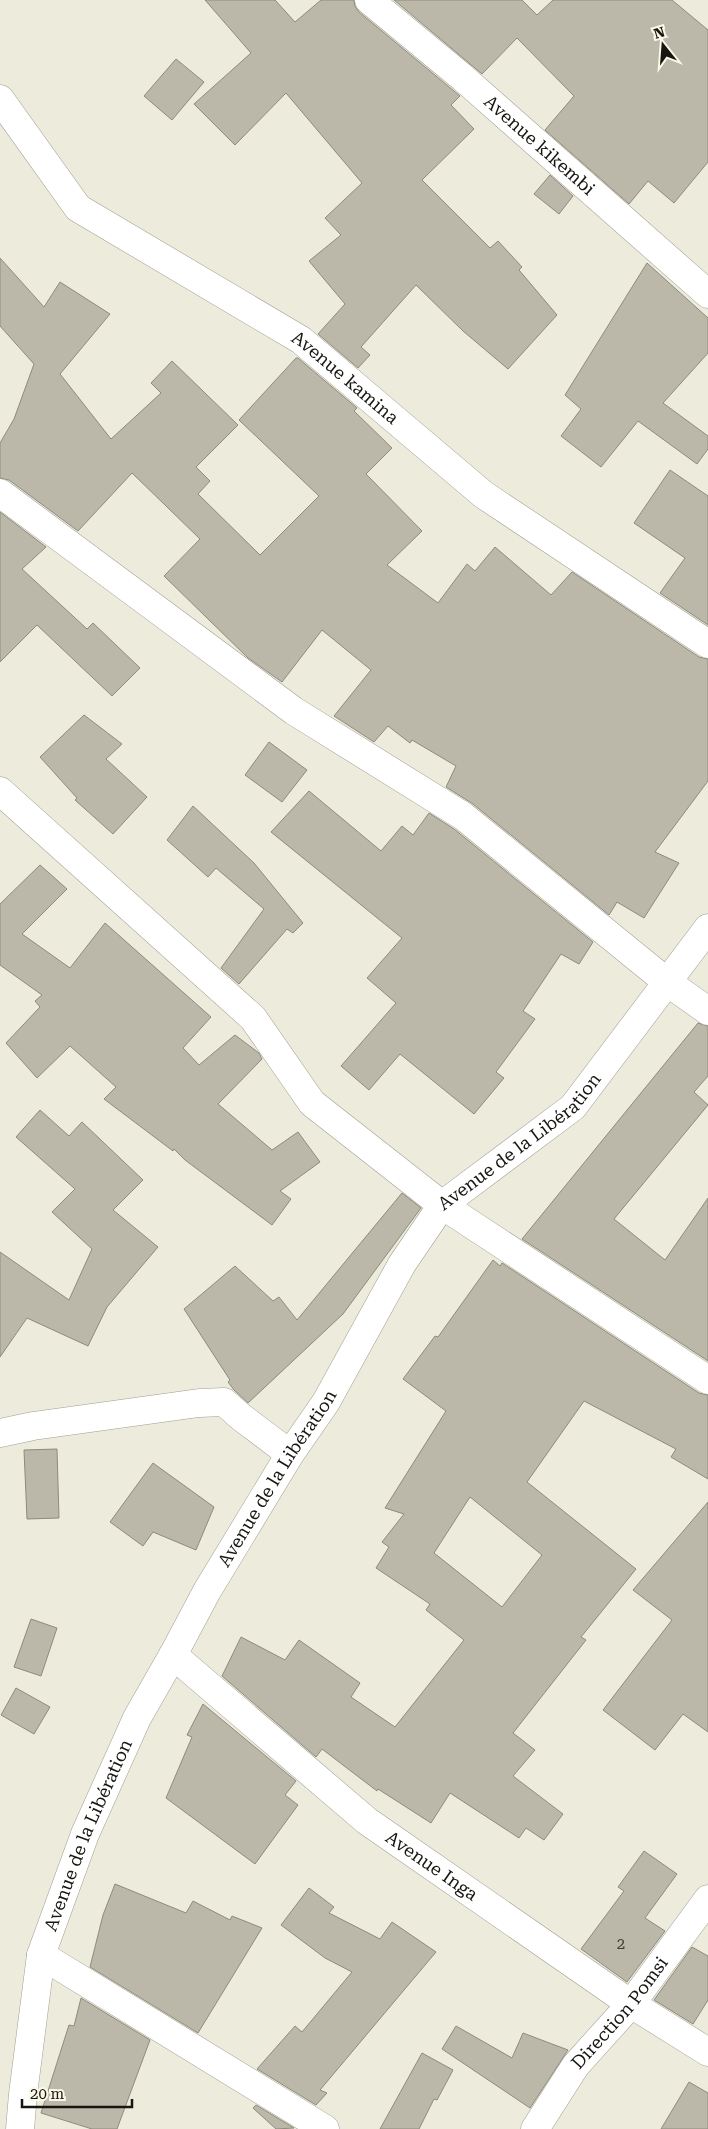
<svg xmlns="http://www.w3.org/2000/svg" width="708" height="2129" font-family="'Roboto Serif',serif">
<rect width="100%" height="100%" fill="#edebdb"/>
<path fill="#bbb8a9" stroke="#8e8b7d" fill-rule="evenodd" d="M205 0H275L295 22 321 0H354L355 6 359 12 460 96 451 105 474 129 422 180 490 248 498 241 522 267 519 270 557 315 508 369 463 331 416 285 361 347 370 355 358 368 318 334 345 304 309 261 341 235 325 218 362 183 286 93 235 145 194 104 251 53Z
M394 0H522L537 15 553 0H672L708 30V162L674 203 648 181 629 204 545 130 574 96 517 38 482 74Z
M176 59 204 82 172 120 144 96Z
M550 175 573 196 559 214 534 194Z
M0 258 44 307 60 282 110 314 60 374 111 439 161 393 151 383 172 361 238 425 196 467 210 481 198 494 260 555 319 496 239 420 296 358H298L357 408 354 411 392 448 366 474 422 531 387 565 438 603 467 564 475 571 495 547 551 595 572 572 699 657 708 659V781L655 852 679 863 644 918 617 902 609 915 473 804 446 787 456 766 412 740 410 743 388 726 374 742 334 716 371 670 322 630 282 682 248 658 164 576 200 539 132 473 78 531 9 480 0 478V443L14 419 34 364 0 326Z
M647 263 708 318V353L663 403 708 436V449L697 464 638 421 601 467 561 436 581 409 565 395Z
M670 470 708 496V625L660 593 685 558 634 523Z
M0 512 46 547 22 569 87 629 93 623 140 668 112 696 37 625 0 662Z
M84 715 122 744 106 759 147 797 113 834 75 800 77 798 40 757Z
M269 742 307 770 282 802 245 775Z
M309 791 381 851 402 826 413 835 429 813 454 829 593 942 579 964 561 954 523 1011 535 1019 496 1072 504 1078 474 1114 400 1054 369 1090 341 1066 396 1003 367 978 402 938 271 832Z
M193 806 254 863 303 923 293 933 287 929 239 984 221 968 264 909 216 868 208 877 167 840Z
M40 865 67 889 22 934 70 968 105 923 211 1017 183 1048 199 1065 235 1035 259 1053 262 1059 218 1104 272 1150 298 1132 320 1162 280 1191 291 1199 272 1225 185 1160 174 1149 173 1151 104 1099 116 1087 70 1046 37 1078 6 1043 40 1007 35 1001 42 995 0 965V904Z
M698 1023 708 1026V1076L694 1092 708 1105 614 1219 665 1260 708 1198V1361L522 1239Z
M40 1110 69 1136 82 1122 143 1180 113 1210 158 1247 107 1307 88 1346 27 1318 0 1357V1252L69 1300 92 1249 52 1212 75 1189 16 1137Z
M402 1193 421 1208 343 1314 248 1403 234 1390 228 1382 230 1380 184 1309 235 1266 273 1301 279 1297 297 1320Z
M493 1260 500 1266 502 1263 699 1393 708 1395V1479L671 1457 676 1449 584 1401 527 1482 636 1569 581 1637 586 1640 513 1733 535 1750 513 1776 563 1814 544 1840 526 1828 519 1838 450 1793 431 1823 378 1789 377 1791 322 1749 316 1757 222 1676 241 1637 285 1660 299 1640 360 1683 351 1697 395 1727 464 1640 426 1610 430 1604 376 1568 389 1547 382 1542 404 1514 385 1508 446 1411 403 1379 435 1336 438 1337ZM470 1497 542 1555 502 1607 434 1553Z
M57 1449 59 1518 27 1519 24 1450Z
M153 1463 214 1507 196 1550 153 1532 143 1546 110 1522Z
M708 1502V1732L683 1714 655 1750 603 1710 672 1620 633 1590Z
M31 1619 57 1628 41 1676 14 1667Z
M16 1688 50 1707 34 1734 1 1715Z
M203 1704 296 1781 285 1795 298 1805 255 1864 166 1798 192 1737 187 1735Z
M644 1851 677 1874 645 1918 665 1931 627 1982 581 1949 624 1891 618 1887Z
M115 1884 186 1913 193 1901 230 1920 232 1916 262 1928 198 2033 90 1967 103 1915Z
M309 1888 334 1907 329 1913 380 1939 392 1922 436 1952 320 2090 327 2093 316 2105 257 2069 295 2026 302 2032 352 1972 325 1958 281 1925Z
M692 1947 708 1956V2000L693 2024 654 2000Z
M81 1998 150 2040 117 2129H92L41 2113 69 2025 74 2026Z
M456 2026 512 2058 523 2033 568 2050 530 2108 442 2049Z
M422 2053 453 2070 437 2100 434 2099 419 2129H380Z
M689 2082 708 2093V2129H661Z
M256 2105 294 2128 276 2129 253 2108Z"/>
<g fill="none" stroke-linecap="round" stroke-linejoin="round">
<g stroke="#a19e90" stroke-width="29">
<g id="minor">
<path id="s1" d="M369 0 462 77 708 294"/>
<path id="s2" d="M0 99 78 208 301 340 484 495 708 644"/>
<path d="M0 493 294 711 463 816 667 982 708 1011"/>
<path d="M0 791 253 1018 312 1103 442 1205 708 1380"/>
<path d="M0 1433 33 1426 199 1403 224 1402 241 1417 290 1454"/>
<path id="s3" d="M173 1655 367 1821 631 2004 708 2052"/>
<path d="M41 1955 325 2129"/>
<path id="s4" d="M535 2129 576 2065 631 2004 708 1899"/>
</g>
</g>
<g stroke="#a19e90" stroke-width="29">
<g id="highway">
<path id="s5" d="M20 2129 23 2094 41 1955 85 1834 137 1718 173 1655 207 1591 290 1454 326 1402 402 1264 442 1205 573 1107 708 928"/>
</g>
</g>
<use href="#minor" stroke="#fff" stroke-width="28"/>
<use href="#highway" stroke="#fff" stroke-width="28"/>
</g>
<g text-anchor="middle" stroke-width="4" stroke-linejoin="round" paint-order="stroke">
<g font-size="15" fill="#403e37">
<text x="621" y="1949">2</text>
</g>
<g font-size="18" fill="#171611" stroke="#fbf8e8">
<text dy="6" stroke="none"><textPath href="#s1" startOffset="224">Avenue kikembi</textPath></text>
<text dy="6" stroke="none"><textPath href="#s2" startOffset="451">Avenue kamina</textPath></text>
<text dy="6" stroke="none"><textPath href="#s5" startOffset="1129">Avenue de la Libération</textPath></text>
<text dy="6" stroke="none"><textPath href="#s5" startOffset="709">Avenue de la Libération</textPath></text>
<text dy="6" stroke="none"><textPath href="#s5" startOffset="304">Avenue de la Libération</textPath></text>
<text dy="6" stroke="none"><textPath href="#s3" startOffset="334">Avenue Inga</textPath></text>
<text dy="6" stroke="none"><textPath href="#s4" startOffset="144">Direction Pomsi</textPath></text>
</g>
</g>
<g transform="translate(663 45) rotate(343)" stroke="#fbf8e8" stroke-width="4" paint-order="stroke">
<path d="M0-4L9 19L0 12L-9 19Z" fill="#171611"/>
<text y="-8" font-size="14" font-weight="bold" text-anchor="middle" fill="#171611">N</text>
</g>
<path d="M22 2099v8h110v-8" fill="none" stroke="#171611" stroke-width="2.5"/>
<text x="30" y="2099" font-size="15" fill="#171611" stroke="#fbf8e8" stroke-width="4" paint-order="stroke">20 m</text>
</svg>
